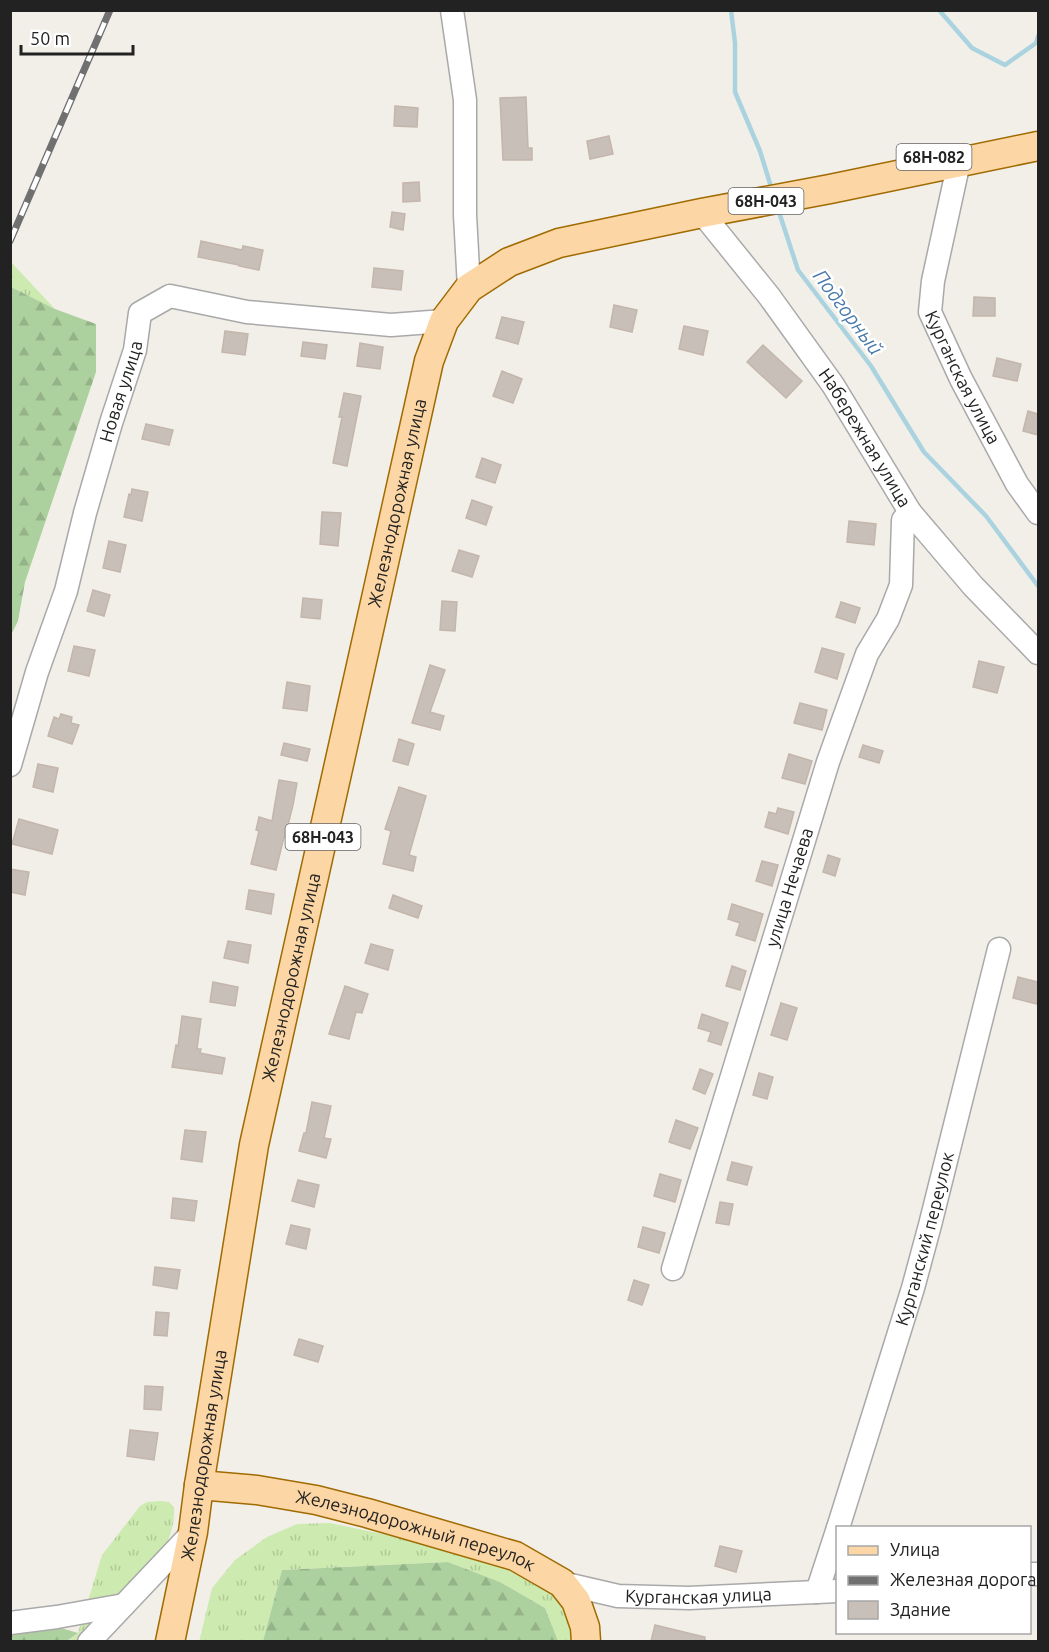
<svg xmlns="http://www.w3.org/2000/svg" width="1049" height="1652" font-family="Ubuntu,sans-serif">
<defs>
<pattern id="grass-tufts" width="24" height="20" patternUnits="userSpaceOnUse" patternTransform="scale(1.5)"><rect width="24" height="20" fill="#cdebb0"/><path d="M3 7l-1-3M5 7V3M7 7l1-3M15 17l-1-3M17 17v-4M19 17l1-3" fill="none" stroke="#b0c997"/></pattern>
<pattern id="forest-firs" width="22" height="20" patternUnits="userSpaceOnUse" patternTransform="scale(1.5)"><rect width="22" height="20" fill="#add19e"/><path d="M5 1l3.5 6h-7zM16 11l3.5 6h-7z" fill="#95b388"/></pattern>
</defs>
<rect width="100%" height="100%" fill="#f2efe9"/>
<path fill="url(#grass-tufts)" d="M11 262 55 309 11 287Z
M160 1501 169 1502 174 1507C175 1524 170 1537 163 1552L81 1641 67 1642 78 1633 102 1555 140 1506 147 1502Z
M330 1523 397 1537 465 1557 526 1573 552 1590 569 1612 573 1641H558L545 1608 500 1582 448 1562 282 1570 263 1641 199 1642 212 1588 235 1560 267 1537 297 1524Z"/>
<path fill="url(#forest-firs)" d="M11 287 55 309 96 324V372L25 582 18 621 11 635Z
M448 1562 500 1582 545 1608 558 1641H263L282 1570Z
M10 1613 78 1633 67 1641H11Z"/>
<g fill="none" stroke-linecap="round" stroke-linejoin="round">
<path stroke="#aad3df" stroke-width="4.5" d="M731 10 735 43V92L760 151 772 190
M939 10 972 48 1005 65 1036 43 1038 36
M778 209 798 270 871 366 924 452 986 516 1038 586"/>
</g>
<path fill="#c7bfb8" stroke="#c4b6ab" stroke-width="1.5" d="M526 97 528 148H532V160H503L500 98Z
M395 106 418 108 417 127 394 126Z
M609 136 613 154 590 159 587 141Z
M419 182 420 201 403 202V183Z
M392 212 405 214 403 230 390 227Z
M201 241 242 250 243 246 263 250 259 270 239 266V265L198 257Z
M374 268 403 271 401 290 372 287Z
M974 297 995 298V316H973Z
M614 305 637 310 632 332 610 327Z
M502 317 524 322 518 344 496 338Z
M684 326 708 331 703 355 679 349Z
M225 331 248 334 245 355 222 352Z
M303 342 327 345 325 359 301 356Z
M360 343 383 347 380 369 357 366Z
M763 345 802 381 786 398 747 362Z
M997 358 1021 364 1017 381 993 376Z
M502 371 522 379 513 403 493 396Z
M344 393 361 396 347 466 333 463 342 417H339Z
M1028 411 1038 414V435L1023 431Z
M146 424 173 430 169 445 142 439Z
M482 458 501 465 495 483 476 477Z
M132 489 148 492 142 521 124 517 129 494 131 495Z
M472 500 492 507 486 525 466 518Z
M322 512 341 513 338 546 320 544Z
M849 521 876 524 874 545 847 542Z
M109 541 126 545 120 572 103 568Z
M459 550 479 556 472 577 452 571Z
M93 590 110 595 104 616 87 611Z
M303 598 322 600 320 619 301 617Z
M442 601 457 602 455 631 440 630Z
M841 602 860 608 855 623 836 617Z
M74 646 95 650 89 676 68 671Z
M822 648 844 654 837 679 815 672Z
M979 661 1004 667 997 693 973 687Z
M430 665 445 670 430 712 444 716 440 730 412 723Z
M287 682 310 686 307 711 283 708Z
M800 703 827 710 822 730 794 723Z
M61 714 72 717 71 723 79 725 72 744 48 736 54 717 59 719Z
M399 739 414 744 408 765 393 761Z
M284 743 310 749 307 761 281 755Z
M863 745 883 751 879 763 859 757Z
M789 754 812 761 805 784 782 778Z
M38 764 58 768 53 792 33 787Z
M279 780 297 783 293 805 285 837H284L276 870 251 864 259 831 256 830 259 817 272 821Z
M399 787 426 796 409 855 416 857 413 871 383 864 391 831 385 829Z
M778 808 794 812 788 834 765 827 769 812 776 814Z
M19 819 58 830 52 854 12 844Z
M828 855 840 859 835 876 823 872Z
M762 861 778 865 772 886 756 881Z
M10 869 29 872 25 895 10 892Z
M249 890 274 894 271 914 246 909Z
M393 895 422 906 418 918 389 908Z
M732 904 763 914 755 941 736 935 740 923 728 919Z
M228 941 251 945 248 963 224 958Z
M371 944 393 950 388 970 365 963Z
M732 966 746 971 740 990 726 986Z
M1018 977 1038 982V997L1037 1004 1013 998Z
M213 982 238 987 235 1006 210 1002Z
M345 986 368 994 362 1013 356 1012 349 1039 329 1034Z
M781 1003 797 1008 787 1040 771 1035Z
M702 1014 728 1023 721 1045 708 1041 711 1032 698 1028Z
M182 1016 201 1019 197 1049H201L200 1053 225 1058 222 1074 172 1067 176 1045 178 1046Z
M700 1069 713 1074 705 1094 693 1089Z
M759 1073 773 1077 767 1099 753 1095Z
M312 1102 331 1106 324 1138 331 1139 326 1158 299 1151 304 1133H306Z
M676 1120 698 1128 690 1149 669 1142Z
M185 1130 206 1132 202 1162 181 1159Z
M732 1162 752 1167 747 1185 727 1180Z
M660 1174 681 1180 675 1202 654 1196Z
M298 1180 319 1185 314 1207 292 1201Z
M173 1198 197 1201 194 1221 171 1218Z
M720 1202 733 1204 729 1225 716 1223Z
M291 1225 310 1229 306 1249 286 1244Z
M643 1227 665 1233 659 1253 638 1247Z
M155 1267 180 1270 177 1289 153 1285Z
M634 1280 649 1285 642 1305 628 1300Z
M156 1312 169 1313 167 1336 154 1335Z
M299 1339 323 1346 318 1362 294 1355Z
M145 1386 163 1387 161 1410 144 1409Z
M130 1430 158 1433 154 1460 127 1456Z
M720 1546 742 1551 736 1572 715 1566Z
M655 1625 705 1637V1641H651Z"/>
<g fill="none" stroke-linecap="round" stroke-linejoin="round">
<g stroke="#a9a9a9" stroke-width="25">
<g id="minor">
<path d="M452 10 465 100V215L469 288"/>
<path id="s1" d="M959 162 933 281 930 312 961 379 1017 484 1038 513"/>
<path id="s2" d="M702 213 769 296 833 385 910 512 973 586 1038 653"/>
<path id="s3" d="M10 765 37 672 66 591 85 513 111 423 135 350 140 313 170 296 247 312 391 325 444 321"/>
<path id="s4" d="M673 1269 828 762 867 654 888 619 901 585 903 520 910 512"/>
<path id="s5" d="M838 1528 913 1288 930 1225 999 949"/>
<path d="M1030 1574H1038"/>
<path id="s6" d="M562 1583 618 1596 689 1598 838 1591"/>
<path d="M817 1592 838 1528"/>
<path d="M10 1623 57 1617 124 1605 193 1532"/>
<path d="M89 1642 124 1605"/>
</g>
</g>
<g stroke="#a06b00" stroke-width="31">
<g id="major">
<path id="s7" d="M199 1485 257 1490 316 1500 367 1513 515 1556 562 1583 576 1601 585 1627 586 1642"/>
<path id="s8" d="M170 1642 193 1532 199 1485 254 1145 429 361 444 321 469 288 509 262 559 243 702 213 830 189 1038 146"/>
</g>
</g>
<use href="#minor" stroke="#fff" stroke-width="22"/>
<use href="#major" stroke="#fcd6a4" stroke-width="28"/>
<g stroke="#707070" stroke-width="7">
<path id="rail" d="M10 241 110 10"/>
</g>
<use href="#rail" stroke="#fff" stroke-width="4.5" stroke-dasharray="14" stroke-linecap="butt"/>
</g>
<g text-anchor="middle" stroke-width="5" stroke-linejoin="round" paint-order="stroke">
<g fill="#fff" stroke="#646464" stroke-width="1.5">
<rect x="896.5" y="144" width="75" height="26" rx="4.5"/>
<rect x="728.5" y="188" width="75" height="26" rx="4.5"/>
<rect x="285.5" y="824" width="75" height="26" rx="4.5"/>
</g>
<g font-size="16" font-weight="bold" fill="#222">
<text x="934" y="163">68Н-082</text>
<text x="766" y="207">68Н-043</text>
<text x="323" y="843">68Н-043</text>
</g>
<g font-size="18" fill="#222" stroke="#fff">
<text dy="6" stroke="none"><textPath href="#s1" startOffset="226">Курганская улица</textPath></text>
<text dy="6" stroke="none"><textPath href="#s3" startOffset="390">Новая улица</textPath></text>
<text dy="6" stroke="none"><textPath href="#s2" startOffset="278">Набережная улица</textPath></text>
<text dy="6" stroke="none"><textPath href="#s8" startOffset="1162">Железнодорожная улица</textPath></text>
<text dy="6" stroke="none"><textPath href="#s4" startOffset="399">улица Нечаева</textPath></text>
<text dy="6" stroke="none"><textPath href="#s8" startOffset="676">Железнодорожная улица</textPath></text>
<text dy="6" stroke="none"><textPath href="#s5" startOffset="302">Курганский переулок</textPath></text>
<text dy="6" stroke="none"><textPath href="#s8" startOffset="190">Железнодорожная улица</textPath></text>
<text dy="6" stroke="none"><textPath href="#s7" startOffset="222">Железнодорожный переулок</textPath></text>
<text dy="6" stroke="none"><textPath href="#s6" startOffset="138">Курганская улица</textPath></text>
</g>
<g font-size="20" font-style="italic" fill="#4a7aab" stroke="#fff">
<text transform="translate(848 312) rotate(53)" y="7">Подгорный</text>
</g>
</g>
<rect width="1049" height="1652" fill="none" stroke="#222222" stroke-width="24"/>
<rect x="836" y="1526" width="195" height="108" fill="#ffffff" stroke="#a7a7a7" stroke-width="1.5"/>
<rect x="848" y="1546" width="30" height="9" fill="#fcd6a4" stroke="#a7a7a7" stroke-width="1.5"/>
<text x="890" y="1556" font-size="18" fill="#222222">Улица</text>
<rect x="848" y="1576" width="30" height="9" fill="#707070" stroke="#a7a7a7" stroke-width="1.5"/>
<text x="890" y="1586" font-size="18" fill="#222222">Железная дорога</text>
<rect x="848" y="1601" width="30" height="18" fill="#c7bfb8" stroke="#a7a7a7" stroke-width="1.5"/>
<text x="890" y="1616" font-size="18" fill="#222222">Здание</text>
<path d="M21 45v9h112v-9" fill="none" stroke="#222222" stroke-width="3"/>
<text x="30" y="45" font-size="18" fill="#222222" stroke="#ffffff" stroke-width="4.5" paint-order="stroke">50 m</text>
</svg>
